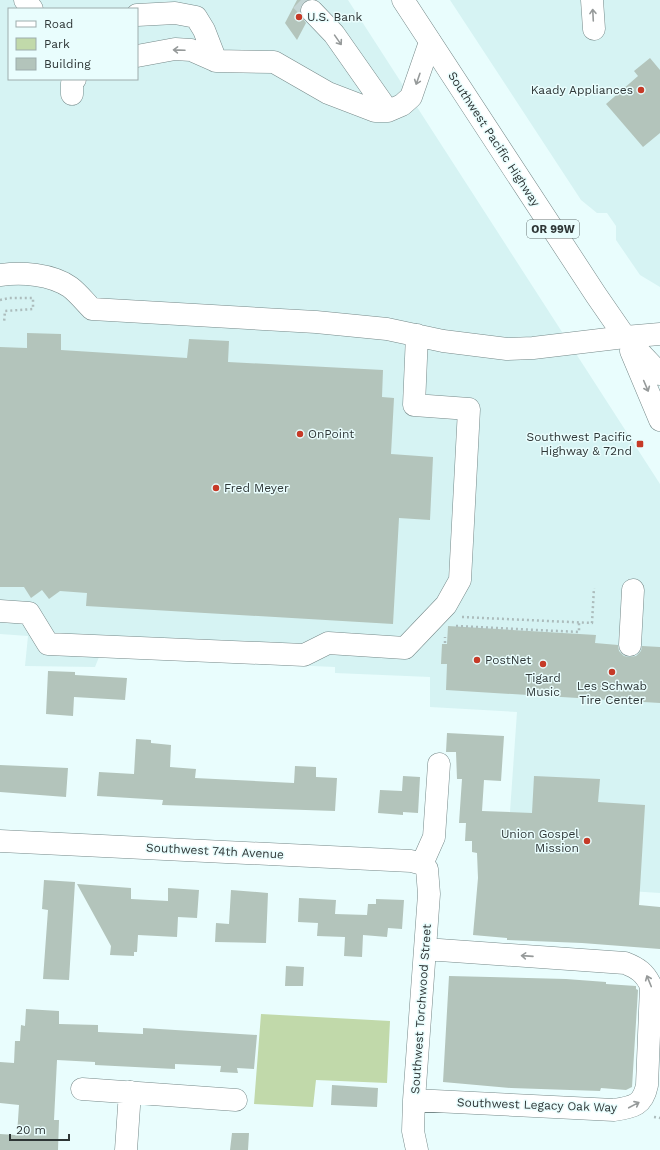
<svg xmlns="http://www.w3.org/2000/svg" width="660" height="1150" font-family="'Work Sans',sans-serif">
<rect width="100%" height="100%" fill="#e9fdfd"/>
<path fill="#d6f3f3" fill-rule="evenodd" d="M0 0H348L660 484V893L505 883 517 712 430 707V677L335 673V667L99 657 95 667 25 666 28 636 0 634ZM9 9H137V79H9Z
M450 0H660V287L640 275 616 240V226L607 213H597L581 200Z"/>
<path fill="#c1d9aa" d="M261 1014 390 1021 387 1083 316 1080 313 1107 254 1104Z"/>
<path fill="#b3c4bb" d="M297 0H307L300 8V14L306 23 297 40 285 23Z
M650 58 660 70V133L643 147 606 104 638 76 634 71Z
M27 333 61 334V350L187 358 189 339 229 341 228 362 383 370 382 397 394 398 391 454 433 457 430 520 399 518 393 624 86 606 87 593 60 591 49 599 42 590 31 598 24 587H0V347L27 348Z
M448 626 596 635 595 643 618 645 619 651 624 656 629 657 636 656 641 651 642 646 660 647V703L446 690 447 664H441L442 644H447Z
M48 671 75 672V675L127 678 125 700 74 697 73 716 46 714Z
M447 733 504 736 501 781 484 780 482 811 532 813 534 776 600 779 598 802 645 805 639 905 660 907V949L582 943 507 940V938L473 935 478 878 477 853 472 852V841H465L466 823H459L462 779H457L456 752H446Z
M136 739 151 740V743L171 745 170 767 196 769 195 778 294 783 295 766 316 767V777L337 778 335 811 162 805 163 800 97 796 99 772 134 774Z
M0 765 68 768 66 797 0 792Z
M403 776 420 777 418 813 403 812V815L378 813 380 790 402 791Z
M44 880 75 882 69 980 43 979 48 910 42 909Z
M77 884 131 888V899L168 901V888L199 890 197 918 178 917 177 937 138 935 137 952H134V956L110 955 111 946Z
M231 890 268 893 266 943 215 942 216 923 229 924Z
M299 898 336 900 335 914 367 915 368 904H376V899L404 900 402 929 388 928 387 937 363 935 362 957 344 956 345 937 317 936 318 923 298 922Z
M286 966 304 967 303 986H285Z
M449 976 566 979 606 982V984L636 986V989L638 990 632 1087 626 1090 601 1088 600 1091 511 1088 443 1082Z
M26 1009 59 1011V1024L98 1025V1032L143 1034V1028L257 1035 254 1069 237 1068 238 1073 220 1072 221 1066 175 1064V1069L95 1065V1062L57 1060 54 1120H59L58 1150H0V1134L17 1135 19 1105 0 1103V1062L14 1063 15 1041H20L21 1025 25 1026Z
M332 1085 378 1088 377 1107 331 1105Z
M232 1133H249L248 1150H230Z"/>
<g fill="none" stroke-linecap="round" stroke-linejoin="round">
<path stroke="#c4d5d5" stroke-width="22" stroke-dasharray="22 11" stroke-linecap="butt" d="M301 0 312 11"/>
<g stroke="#768989" stroke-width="23">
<path id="minor" d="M25 0 32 9
M592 0 594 29
M312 11 334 34 388 111
M137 15 175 13 196 17 204 30 216 61 274 62 328 93 375 111H388L402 105 411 97 430 42
M137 56 175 49 191 50 216 61
M72 94V83L75 79
M0 275C22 272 51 274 70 287 78 293 85 302 92 309L316 322 387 329 443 341 507 349 533 348 625 337
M0 611 29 613 48 644 304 655 328 643 405 648 446 605 460 580 469 409 414 405 417 335
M630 645 633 590
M0 841 411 861 422 864 427 869 429 894 414 1100 413 1131 417 1150
M422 864 434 837 439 764
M82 1089 236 1100
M414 1100 614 1110C634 1107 643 1105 647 1085L651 986C645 973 638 968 625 963L425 949
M126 1150 130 1092"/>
</g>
<g stroke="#768989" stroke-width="23">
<path id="major" d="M625 337 660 334"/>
</g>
<g stroke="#768989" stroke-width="23">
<path id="highway" d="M403 0 596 295 625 337 660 374
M631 351 660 420"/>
</g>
<path stroke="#acbcbc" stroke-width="2.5" stroke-dasharray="2 3" stroke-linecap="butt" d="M0 300 9 298H33V309L5 311 4 323
M462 617 592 623 594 588
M456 626 579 632V623
M445 643V637
M654 1117 660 1118"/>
<use href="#minor" stroke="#fff" stroke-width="22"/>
<use href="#major" stroke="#fff" stroke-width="22"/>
<use href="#highway" stroke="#fff" stroke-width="22"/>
</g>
<defs><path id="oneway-shaft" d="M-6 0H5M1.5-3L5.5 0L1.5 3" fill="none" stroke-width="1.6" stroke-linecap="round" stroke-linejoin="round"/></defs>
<g stroke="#969a9a">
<use href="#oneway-shaft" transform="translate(593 15) rotate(-93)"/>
<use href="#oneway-shaft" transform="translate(338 40) rotate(55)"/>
<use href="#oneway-shaft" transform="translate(179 50) rotate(-178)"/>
<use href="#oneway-shaft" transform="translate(418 79) rotate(109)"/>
<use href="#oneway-shaft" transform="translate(646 386) rotate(67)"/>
<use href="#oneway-shaft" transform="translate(527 956) rotate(-176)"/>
<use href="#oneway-shaft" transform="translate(649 981) rotate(-112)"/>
<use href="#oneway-shaft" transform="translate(634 1105) rotate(-28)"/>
</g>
<g fill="#c63a27" stroke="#e9fdfd" stroke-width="1.5">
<circle cx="299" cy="17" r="4"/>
<circle cx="641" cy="90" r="4"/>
<circle cx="300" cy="434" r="4"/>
<rect x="636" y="440" width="8" height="8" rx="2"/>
<circle cx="216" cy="488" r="4"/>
<circle cx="477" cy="660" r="4"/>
<circle cx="543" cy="664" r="4"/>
<circle cx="612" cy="672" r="4"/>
<circle cx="587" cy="841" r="4"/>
</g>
<g text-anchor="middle" stroke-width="3" stroke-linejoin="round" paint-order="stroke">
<rect fill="#e9fdfd" stroke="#667272" stroke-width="1" x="527" y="220" width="52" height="18" rx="3"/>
<g font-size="11" font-weight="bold" fill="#2e3636">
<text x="553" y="233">OR 99W</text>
</g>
<g font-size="12" fill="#2e3636" stroke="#e9fdfd" text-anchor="start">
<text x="307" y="21">U.S. Bank</text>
<text x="633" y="94" text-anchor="end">Kaady Appliances</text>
<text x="308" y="438">OnPoint</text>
<text x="632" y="441" text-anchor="end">Southwest Pacific<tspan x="632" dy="14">Highway &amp; 72nd</tspan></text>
<text x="224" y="492">Fred Meyer</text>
<text x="485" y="664">PostNet</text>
<text x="543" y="682" text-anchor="middle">Tigard<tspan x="543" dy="14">Music</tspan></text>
<text x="612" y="690" text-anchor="middle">Les Schwab<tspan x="612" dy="14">Tire Center</tspan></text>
<text x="579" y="838" text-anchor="end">Union Gospel<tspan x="579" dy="14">Mission</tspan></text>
</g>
<g font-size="12" fill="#2e3636" stroke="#e9fdfd">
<text transform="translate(494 139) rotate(57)" y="4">Southwest Pacific Highway</text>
<text transform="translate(215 851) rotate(3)" y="4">Southwest 74th Avenue</text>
<text transform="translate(421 1009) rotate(-86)" y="4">Southwest Torchwood Street</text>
<text transform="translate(537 1105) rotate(2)" y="4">Southwest Legacy Oak Way</text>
</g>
</g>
<rect x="8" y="8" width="130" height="72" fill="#e9fdfd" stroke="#9eadad"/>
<rect x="16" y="21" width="20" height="6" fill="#ffffff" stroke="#9eadad"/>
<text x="44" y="28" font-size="12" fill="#2e3636">Road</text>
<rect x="16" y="38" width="20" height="12" fill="#c1d9aa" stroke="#9eadad"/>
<text x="44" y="48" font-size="12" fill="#2e3636">Park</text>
<rect x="16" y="58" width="20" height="12" fill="#b3c4bb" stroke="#9eadad"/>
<text x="44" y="68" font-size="12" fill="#2e3636">Building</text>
<path d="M10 1134v6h59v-6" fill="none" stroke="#2e3636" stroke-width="2"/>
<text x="16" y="1134" font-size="12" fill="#2e3636" stroke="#e9fdfd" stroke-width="3" paint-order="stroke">20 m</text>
</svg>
